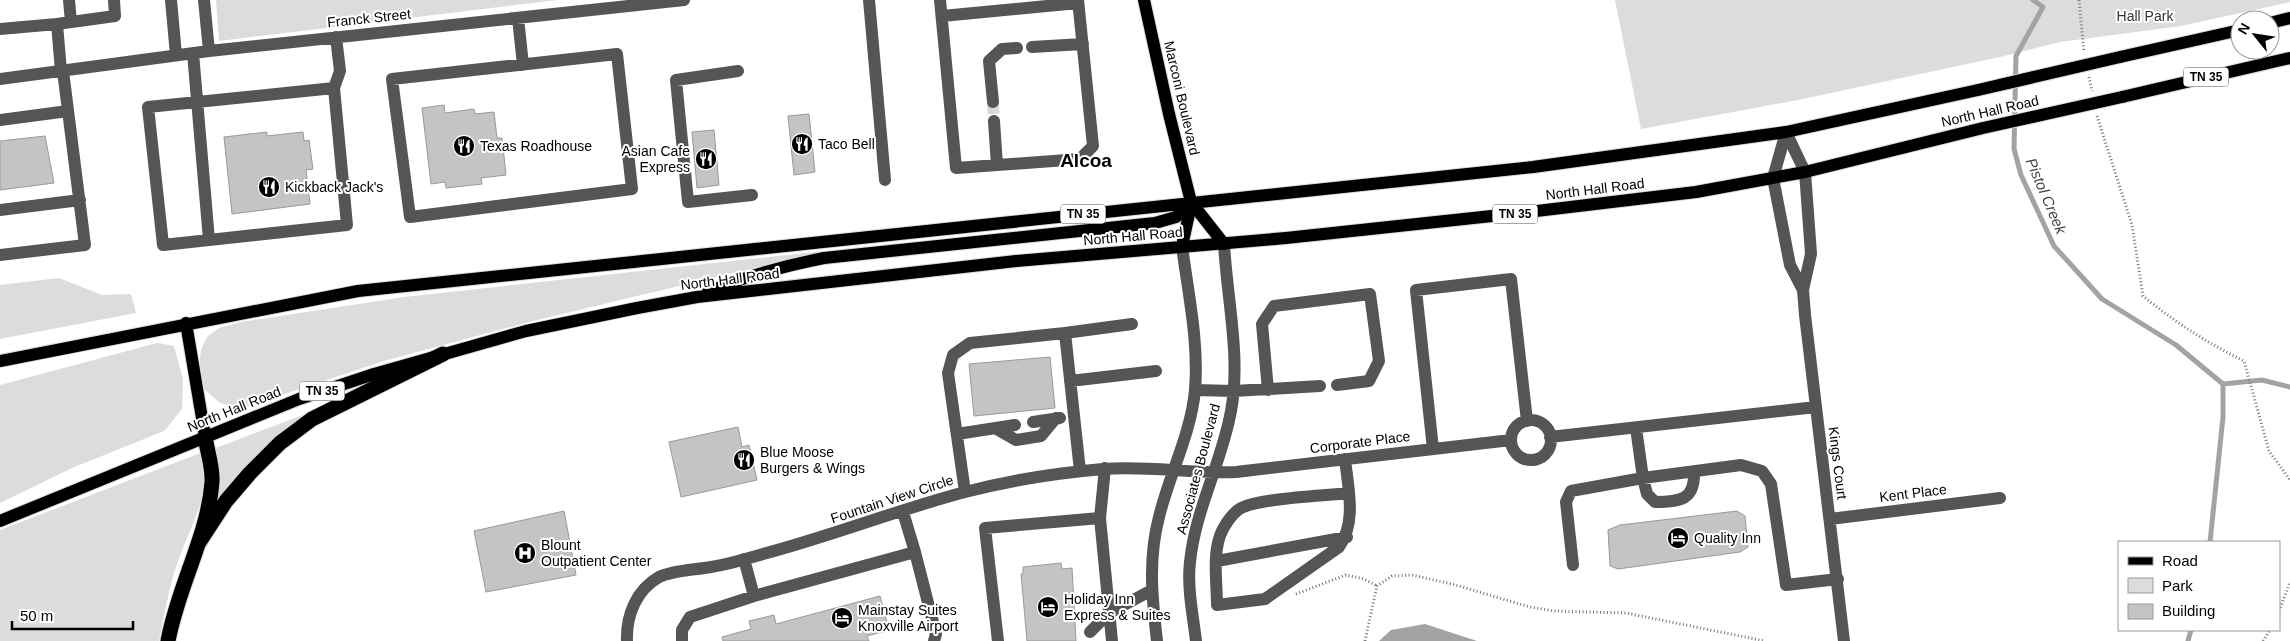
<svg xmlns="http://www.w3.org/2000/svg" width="2290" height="641" font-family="Helvetica,sans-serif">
<rect width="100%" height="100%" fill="#fff"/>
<path fill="#dcdcdc" d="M216 0H557L219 41Z
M1615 0H2290V2L2181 26 2060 42 2000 57 1798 100 1641 129Z
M824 251 529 322 384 361 240 409 220 403 205 390 199 366 201 350 207 337 219 328 241 322 404 297Z
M59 278 102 295 131 294 136 313 0 339V285Z
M157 343 174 346 183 379 182 409 164 431 72 468 0 503V385Z
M316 410 250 462 211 509 213 449Z
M203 452C211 501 189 526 175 570 168 593 164 617 159 641H0V530Z"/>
<path fill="#a3a3a3" d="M1425 624 1477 641H1379L1391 630Z"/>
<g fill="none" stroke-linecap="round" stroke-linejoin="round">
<path stroke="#a3a3a3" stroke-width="5" d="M2033 0 2043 7 2016 56 2014 149 2021 175 2054 246 2102 299 2176 345 2223 384 2262 380 2290 387
M2210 542 2223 417V384
M2188 641 2191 630"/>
</g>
<path fill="#c4c4c4" stroke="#999" d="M444 105 445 113 474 109 475 114 494 112 497 138H502L506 175 481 178 482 184 446 188 445 182 431 184 422 108Z
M809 114 815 172 794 175 788 116Z
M714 130 719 185 697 188 692 132Z
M267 132V136L303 132 304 141 309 140 313 169 306 170 310 204 232 214 224 137Z
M45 136 54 183 0 190V141Z
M1050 357 1055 408 974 416 969 364Z
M738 427 742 447 749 445 757 480 681 497 669 442Z
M564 511 576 575 486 592 474 531Z
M1737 511 1745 516 1748 547 1740 552 1618 569 1610 566 1608 530 1620 525Z
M1061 563 1062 569 1072 568 1076 641H1027L1021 574H1023V567Z
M880 596 889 630 867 636 869 641H723L722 637 751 629 749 621 774 615 776 624Z"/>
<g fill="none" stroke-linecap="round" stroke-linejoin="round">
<path stroke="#d9d9d9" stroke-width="12" stroke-dasharray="12 6" stroke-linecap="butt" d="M993 102 994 121"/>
<g stroke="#dbdbdb" stroke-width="14">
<path id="major" d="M1144 0 1169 114 1191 202 1224 244
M2270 23 2290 18
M2120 57 2240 30
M2122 97 2290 58
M1182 246 1191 205
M708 292C746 276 783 266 824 258L1155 223 1176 217 1191 202
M186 323 205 436
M0 361 358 291 1533 167 1786 132 1978 90
M0 521 299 399 374 374 526 331 637 308 697 297 1016 261 1286 238 1520 213 1696 192 1805 172 1983 128"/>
</g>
<g stroke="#dbdbdb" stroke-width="17">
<path id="highway" d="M198 544 226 501 250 473 280 443 312 419 443 354
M168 641C178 586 208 536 212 482 213 467 207 451 205 436"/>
</g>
<path stroke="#777" stroke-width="3" stroke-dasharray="1 2.5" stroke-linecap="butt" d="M2079 0 2084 52
M2089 77 2092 91
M2097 116 2132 225 2143 296C2175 322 2207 343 2244 361L2269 451 2290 480
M1296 594 1346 575 1364 579 1377 586
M2279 611 2290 582
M1365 641 1377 586 1392 576 1412 575 1452 584 1530 607 1555 611 1626 613 1765 641
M2263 641 2270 630"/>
<path stroke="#555" stroke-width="12" d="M69 0 71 22
M171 0 176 55
M204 0 209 51
M869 0 885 180
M940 0 956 168 1080 159 1093 146 1078 0
M942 16 1078 3
M518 18 523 65
M0 29 57 24
M1032 47 1083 44
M193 53 209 240 347 225 334 88 340 71 336 37
M617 54 632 189 410 217 392 79Z
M61 71 57 24 115 16 114 0
M738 71 676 80 688 202 752 195
M0 79 209 51 684 0
M993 102 989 61 1002 49 1017 48
M0 120 68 111
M994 121 997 165
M1786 132 1805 172 1811 254 1803 290 1805 315 1844 641
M1786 132 1773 178 1790 265 1803 290
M0 210 80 200
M209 240 163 245 148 107 334 88
M0 255 85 245 63 71
M1065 333 1132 324
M1070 381 1156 371
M1195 390 1234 391 1320 386
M1268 390 1262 324 1274 306 1370 294 1379 361 1369 381 1337 385
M1511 440a20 20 0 1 1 40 0a20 20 0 1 1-40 0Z
M1033 422 1060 418
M995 428 1016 440 1041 436 1056 418
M957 434 1015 425
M1550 437 1816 407
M1433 449 1416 290 1511 279 1527 421
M1345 459C1348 488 1357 522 1339 547L1265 599 1217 605C1217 584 1213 559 1219 539 1222 528 1232 513 1241 508 1261 498 1324 496 1349 493
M1105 468 1100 518 1112 641
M1694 472C1695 500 1680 502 1655 502L1647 494 1643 478 1741 465 1762 471 1771 484 1786 585 1838 579
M965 492 948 373 953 355 970 343 1065 333 1080 471
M903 512 915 552
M1830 519 2000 498
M1217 561 1347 537
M1573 565 1566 502 1571 491 1643 478 1636 428
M754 596 915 552 936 634 934 641
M1090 632 1109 613 1152 590
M627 641C626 616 636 590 659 577 674 570 695 570 711 567 729 564 746 559 763 554 831 536 897 510 965 492 1011 480 1057 473 1103 469 1148 465 1191 474 1236 472L1511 440
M682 641V630L690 617 754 596 744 559
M998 641 985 528 1100 518
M1157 641C1152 598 1148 559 1159 517 1169 475 1191 434 1195 390 1199 342 1188 293 1182 246
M1196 641C1193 615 1187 588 1190 562 1195 510 1222 462 1231 411 1241 357 1227 299 1224 244"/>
<use href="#major" stroke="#000" stroke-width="12"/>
<use href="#highway" stroke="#000" stroke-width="15"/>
<g stroke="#dbdbdb" stroke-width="14" stroke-linecap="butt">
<path id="major-bridge" d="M1978 90 2120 57
M1983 128 2122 97"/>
</g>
<use href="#major-bridge" stroke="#000" stroke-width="12"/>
</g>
<defs>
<g id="restaurant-disc" transform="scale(1.125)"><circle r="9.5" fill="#000" stroke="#fff"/><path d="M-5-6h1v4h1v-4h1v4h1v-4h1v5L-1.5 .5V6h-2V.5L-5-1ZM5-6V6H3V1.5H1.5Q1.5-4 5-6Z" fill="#fff"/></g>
<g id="hotel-disc" transform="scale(1.125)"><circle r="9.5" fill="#000" stroke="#fff"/><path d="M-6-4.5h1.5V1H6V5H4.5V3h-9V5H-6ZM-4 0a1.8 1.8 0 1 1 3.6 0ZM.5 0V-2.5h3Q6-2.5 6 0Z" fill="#fff"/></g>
<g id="hospital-disc" transform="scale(1.125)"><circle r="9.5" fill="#000" stroke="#fff"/><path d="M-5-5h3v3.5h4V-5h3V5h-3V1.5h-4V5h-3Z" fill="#fff"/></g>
</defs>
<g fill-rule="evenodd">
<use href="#restaurant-disc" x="802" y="144"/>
<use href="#restaurant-disc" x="464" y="146"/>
<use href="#restaurant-disc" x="706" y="159"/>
<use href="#restaurant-disc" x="269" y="187"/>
<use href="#restaurant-disc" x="744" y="460"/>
<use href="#hotel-disc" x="1678" y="538"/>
<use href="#hospital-disc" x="525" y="553"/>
<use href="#hotel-disc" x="1048" y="607"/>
<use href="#hotel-disc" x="842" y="618"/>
</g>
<g text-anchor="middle" stroke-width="4" stroke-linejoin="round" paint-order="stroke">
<g fill="#fff" stroke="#4c4c4c" stroke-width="1">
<rect x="2183.5" y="67.5" width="45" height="19" rx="4"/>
<rect x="1060.5" y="204.5" width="45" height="19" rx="4"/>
<rect x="1492.5" y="204.5" width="45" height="19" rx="4"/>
<rect x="299.5" y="381.5" width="45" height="19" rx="4"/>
</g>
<g font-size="12" font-weight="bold" fill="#000">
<text x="2206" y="81">TN 35</text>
<text x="1083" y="218">TN 35</text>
<text x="1515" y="218">TN 35</text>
<text x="322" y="395">TN 35</text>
</g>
<g font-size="14" fill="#333" stroke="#fff">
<text x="2145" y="21">Hall Park</text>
</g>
<g font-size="14" fill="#000" stroke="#fff">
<text transform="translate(369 18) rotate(-6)" y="5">Franck Street</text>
<text transform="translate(1182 98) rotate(77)" y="5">Marconi Boulevard</text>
<text transform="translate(1990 111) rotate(-13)" y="5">North Hall Road</text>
<text transform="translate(1595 189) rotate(-7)" y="5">North Hall Road</text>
<text transform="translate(1133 236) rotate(-5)" y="5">North Hall Road</text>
<text transform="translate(730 279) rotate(-7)" y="5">North Hall Road</text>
<text transform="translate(234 409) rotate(-22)" y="5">North Hall Road</text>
<text transform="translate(1360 442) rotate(-7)" y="5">Corporate Place</text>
<text transform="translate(1838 463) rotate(83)" y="5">Kings Court</text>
<text transform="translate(1198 469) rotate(-75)" y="5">Associates Boulevard</text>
<text transform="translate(1913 493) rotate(-7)" y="5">Kent Place</text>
<text transform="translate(892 499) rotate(-18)" y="5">Fountain View Circle</text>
</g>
<g font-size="14" fill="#000" stroke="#fff" text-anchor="start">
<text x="818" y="149">Taco Bell</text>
<text x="480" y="151">Texas Roadhouse</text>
<text x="690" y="156" text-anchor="end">Asian Cafe<tspan x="690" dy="16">Express</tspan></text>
<text x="285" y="192">Kickback Jack's</text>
<text x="760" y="457">Blue Moose<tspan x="760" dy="16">Burgers &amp; Wings</tspan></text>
<text x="1694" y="543">Quality Inn</text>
<text x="541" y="550">Blount<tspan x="541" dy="16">Outpatient Center</tspan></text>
<text x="1064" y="604">Holiday Inn<tspan x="1064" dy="16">Express &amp; Suites</tspan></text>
<text x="858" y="615">Mainstay Suites<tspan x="858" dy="16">Knoxville Airport</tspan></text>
</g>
<g font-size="15" font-style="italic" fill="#444" stroke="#fff">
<text transform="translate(2046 196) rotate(67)" y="5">Pistol Creek</text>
</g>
<g font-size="19" font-weight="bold" fill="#000" stroke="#fff">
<text x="1086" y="167">Alcoa</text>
</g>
</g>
<rect x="2118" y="541" width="162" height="90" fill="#ffffff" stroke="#999999"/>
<rect x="2128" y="557" width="25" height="8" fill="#000000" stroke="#999999"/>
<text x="2162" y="566" font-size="15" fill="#000000">Road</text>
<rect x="2128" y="578" width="25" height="15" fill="#dcdcdc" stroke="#999999"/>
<text x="2162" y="591" font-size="15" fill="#000000">Park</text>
<rect x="2128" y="604" width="25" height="15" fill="#c4c4c4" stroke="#999999"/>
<text x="2162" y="616" font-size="15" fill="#000000">Building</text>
<g transform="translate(2255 35) rotate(300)"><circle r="24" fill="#ffffff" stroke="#999999"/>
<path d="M0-4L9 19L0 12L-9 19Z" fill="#000000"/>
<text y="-8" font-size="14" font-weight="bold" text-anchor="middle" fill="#000000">N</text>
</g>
<path d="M12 621v8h121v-8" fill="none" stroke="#000000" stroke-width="2.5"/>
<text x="20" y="621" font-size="15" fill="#000000" stroke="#ffffff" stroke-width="4" paint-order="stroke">50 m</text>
</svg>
